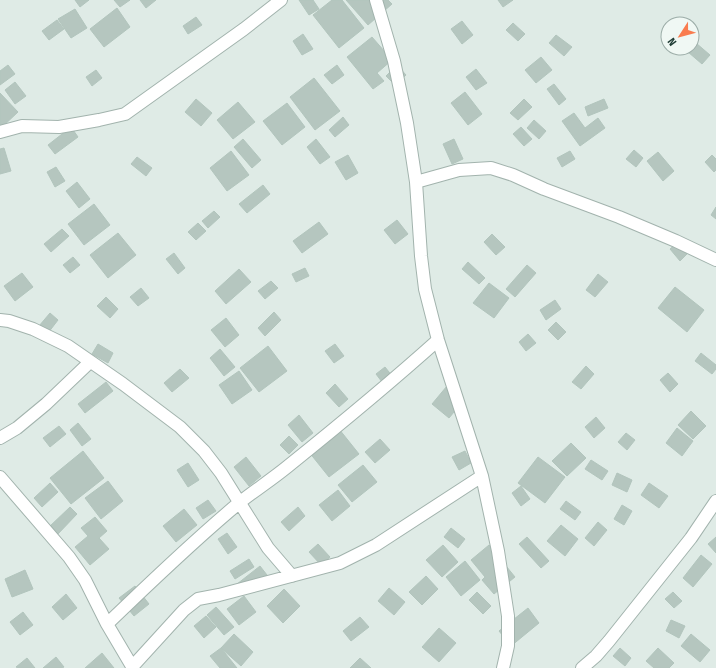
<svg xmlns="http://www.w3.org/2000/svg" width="716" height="668" font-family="'Fira Sans Condensed',sans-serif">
<rect width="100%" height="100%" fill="#dfebe6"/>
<path fill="#b5c6bf" stroke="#b2c5bd" d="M75 0H89L80 7Z
M114 0H130L120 7Z
M140 0H156L146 8Z
M299 0H313L319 9 309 15Z
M332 0H342L364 28 339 48 313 15Z
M346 0H388L392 4 368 25Z
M498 0H513L503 7Z
M117 8 130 27 104 47 90 29Z
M75 9 87 28 71 38 58 19Z
M196 17 202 25 188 34 183 26Z
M57 20 64 29 49 40 42 31Z
M462 21 473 35 462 44 451 29Z
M513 23 525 34 518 41 506 30Z
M303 34 313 49 302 55 293 41Z
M556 35 572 47 564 56 549 43Z
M372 37 392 60 377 73 384 81 373 89 347 57Z
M696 43 710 55 702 64 688 52Z
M541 57 552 70 536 83 525 70Z
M8 65 15 74 0 85V71Z
M337 65 344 75 332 84 324 75Z
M397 65 406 75 395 85 386 76Z
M476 69 487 83 476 90 466 77Z
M96 70 102 78 92 86 86 77Z
M314 78 340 111 315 130 290 97Z
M15 82 26 96 15 104 5 90Z
M554 84 566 99 559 105 547 89Z
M465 92 482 114 468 125 451 103Z
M0 93 18 112 0 129Z
M196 99 212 113 201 126 185 112Z
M524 99 532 107 518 120 510 113Z
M604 99 608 108 588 116 585 107Z
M238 102 255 122 233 139 217 120Z
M287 103 305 127 282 145 263 121Z
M574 113 585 128 598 118 605 128 580 146 562 121Z
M343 117 349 125 335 137 329 130Z
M534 120 546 131 539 139 527 128Z
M71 127 78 137 55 154 48 145Z
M521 127 532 139 524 146 513 134Z
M243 139 261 160 252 168 234 147Z
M316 139 330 157 320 164 307 147Z
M454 139 463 159 452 164 443 144Z
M4 148 11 171 0 174V149Z
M634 150 643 158 636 167 626 159Z
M231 151 249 175 227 191 210 168Z
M570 151 575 159 562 167 557 158Z
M658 152 674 171 663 181 647 161Z
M348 155 358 173 346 180 335 162Z
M712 155 716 159V170L714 172 705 162Z
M137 157 152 168 146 176 131 164Z
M56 167 65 181 55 187 47 172Z
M77 182 90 199 79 208 66 191Z
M263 185 270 194 247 213 239 204Z
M94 204 110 225 84 245 68 224Z
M716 207V219L711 215Z
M214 211 220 217 208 228 202 221Z
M397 220 408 234 395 244 384 230Z
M319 222 328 234 302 253 293 241Z
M198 223 206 231 196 240 188 232Z
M62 229 69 236 51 252 44 244Z
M118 233 136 255 108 278 90 255Z
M492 234 505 247 496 255 484 242Z
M678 242 688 253 680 261 670 249Z
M174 253 185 268 178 274 166 259Z
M73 257 80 265 70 273 63 265Z
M468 262 485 278 479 284 462 269Z
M527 265 536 273 515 297 506 289Z
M305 268 309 276 296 282 292 274Z
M239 269 251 282 226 304 215 291Z
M22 273 33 287 15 301 4 286Z
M598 274 608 282 595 297 586 290Z
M271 281 278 288 265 299 258 291Z
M489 283 509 298 494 318 473 303Z
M675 287 704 310 687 332 658 308Z
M141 288 149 298 138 306 130 297Z
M106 297 118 309 110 318 97 306Z
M555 300 561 309 546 320 540 310Z
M274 312 281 320 265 336 258 328Z
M50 313 58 320 48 333 39 326Z
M226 318 239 335 225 347 211 330Z
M556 322 566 332 558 340 548 330Z
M528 334 536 343 526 351 519 342Z
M98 344 113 353 108 363 92 354Z
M335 344 344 356 334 363 325 351Z
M268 346 287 371 259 392 240 368Z
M220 349 235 367 224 376 210 358Z
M701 353 716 365V369L712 374 695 361Z
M586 366 594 374 581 389 572 382Z
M385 367 397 382 388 390 376 374Z
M180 369 189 378 172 392 164 383Z
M239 371 252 390 232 404 219 385Z
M668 373 678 384 670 392 660 380Z
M106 382 113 391 85 413 78 404Z
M335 384 348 399 339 407 326 393Z
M447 386 464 400 449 418 432 404Z
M691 411 706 426 693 439 678 425Z
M299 415 313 433 302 442 288 425Z
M596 417 605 428 594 438 585 427Z
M78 423 91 439 82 446 70 430Z
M59 426 66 434 50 447 43 438Z
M677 428 693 441 682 456 666 443Z
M339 429 359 454 329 477 309 452Z
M626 433 635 440 627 450 618 442Z
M289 436 298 445 289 454 280 445Z
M380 439 390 450 375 463 365 452Z
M571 443 586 458 567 476 552 461Z
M83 451 104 478 71 504 50 478Z
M465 451 471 463 459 470 452 457Z
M246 457 261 476 249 486 234 467Z
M538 457 565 477 545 503 518 483Z
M591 460 608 471 602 480 585 469Z
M188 463 199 480 188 487 177 470Z
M363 465 377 482 352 502 338 485Z
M617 473 632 480 627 492 612 485Z
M108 481 123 501 101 519 85 498Z
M50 483 58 492 42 507 34 498Z
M649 483 668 496 659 508 641 495Z
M521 486 530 499 521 506 512 493Z
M338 490 350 506 332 521 319 505Z
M208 500 216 511 203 519 196 508Z
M566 501 581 512 575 520 560 509Z
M622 505 632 511 624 525 614 519Z
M70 507 77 514 57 535 49 527Z
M298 507 305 516 289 531 281 522Z
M184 509 197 525 176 542 163 526Z
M95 517 107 531 99 538 109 549 90 565 75 547 88 536 81 528Z
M598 522 607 530 594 546 585 538Z
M561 525 578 539 565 556 547 541Z
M451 528 465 539 458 548 444 537Z
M227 533 237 547 228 554 218 539Z
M527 537 549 561 541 568 519 544Z
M716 537V553L708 544Z
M318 544 330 557 321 565 309 552Z
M443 545 458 562 442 577 426 560Z
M489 545 515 577 494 594 482 580 485 577 471 560Z
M701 555 712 564 693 587 683 578Z
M249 559 254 567 235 579 230 571Z
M465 561 480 580 461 596 446 577Z
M260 566 267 575 243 593 237 584Z
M25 570 33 589 12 597 5 579Z
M426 576 438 589 422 605 409 592Z
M135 586 149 604 134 616 119 598Z
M389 588 405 602 394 615 378 601Z
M284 589 300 606 283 623 267 606Z
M477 592 491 606 483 614 469 600Z
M673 592 682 601 674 608 665 599Z
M66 594 77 608 63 620 52 607Z
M244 596 256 612 239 625 227 609Z
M216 607 234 627 224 635 207 615Z
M528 608 539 623 511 646 499 631Z
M23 612 33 625 20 635 10 622Z
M206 616 216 627 204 638 194 626Z
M360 617 369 627 351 641 343 631Z
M671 620 685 626 679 638 666 631Z
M439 628 456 643 439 662 422 647Z
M234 634 253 652 241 666 221 648Z
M691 634 710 650 700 662 681 646Z
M221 648 237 668H220L210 656Z
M620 648 631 658 625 666 613 656Z
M658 648 674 663 669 668H654L646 661Z
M102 653 114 668H85Z
M56 657 64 667 62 668H43Z
M27 658 35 668H18L16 667Z
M360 658 371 668H350Z"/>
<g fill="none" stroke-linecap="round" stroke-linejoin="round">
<g stroke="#a2b3ad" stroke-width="14">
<path id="minor" d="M376 0 394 61 407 123 416 182 421 256 425 289 438 340 482 476 498 551 508 616V646L503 668
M0 132 22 126 59 127 99 120 125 114 244 29 281 0
M416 182 459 170 491 168 513 175 544 189 619 217 676 241 716 260
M0 320 9 321 33 329 68 346 123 384 180 427 204 451 221 473 268 548 292 576
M0 438 17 428 46 404 90 362
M0 477 69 557 85 580 107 624
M132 667 184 610 198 599 219 595 340 563 376 545 482 476
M133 668 107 624C150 583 193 541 239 503 254 491 271 480 287 467 338 426 389 384 438 340
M582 668 596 656 609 641 691 538 716 501"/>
</g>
<use href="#minor" stroke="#fff" stroke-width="12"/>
</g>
<g transform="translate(680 36) rotate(234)"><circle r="19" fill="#f0f8f4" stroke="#9cada8"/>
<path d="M0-3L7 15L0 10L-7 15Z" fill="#f97c4f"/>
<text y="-6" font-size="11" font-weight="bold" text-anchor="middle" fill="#1f3c35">N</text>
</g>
</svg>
